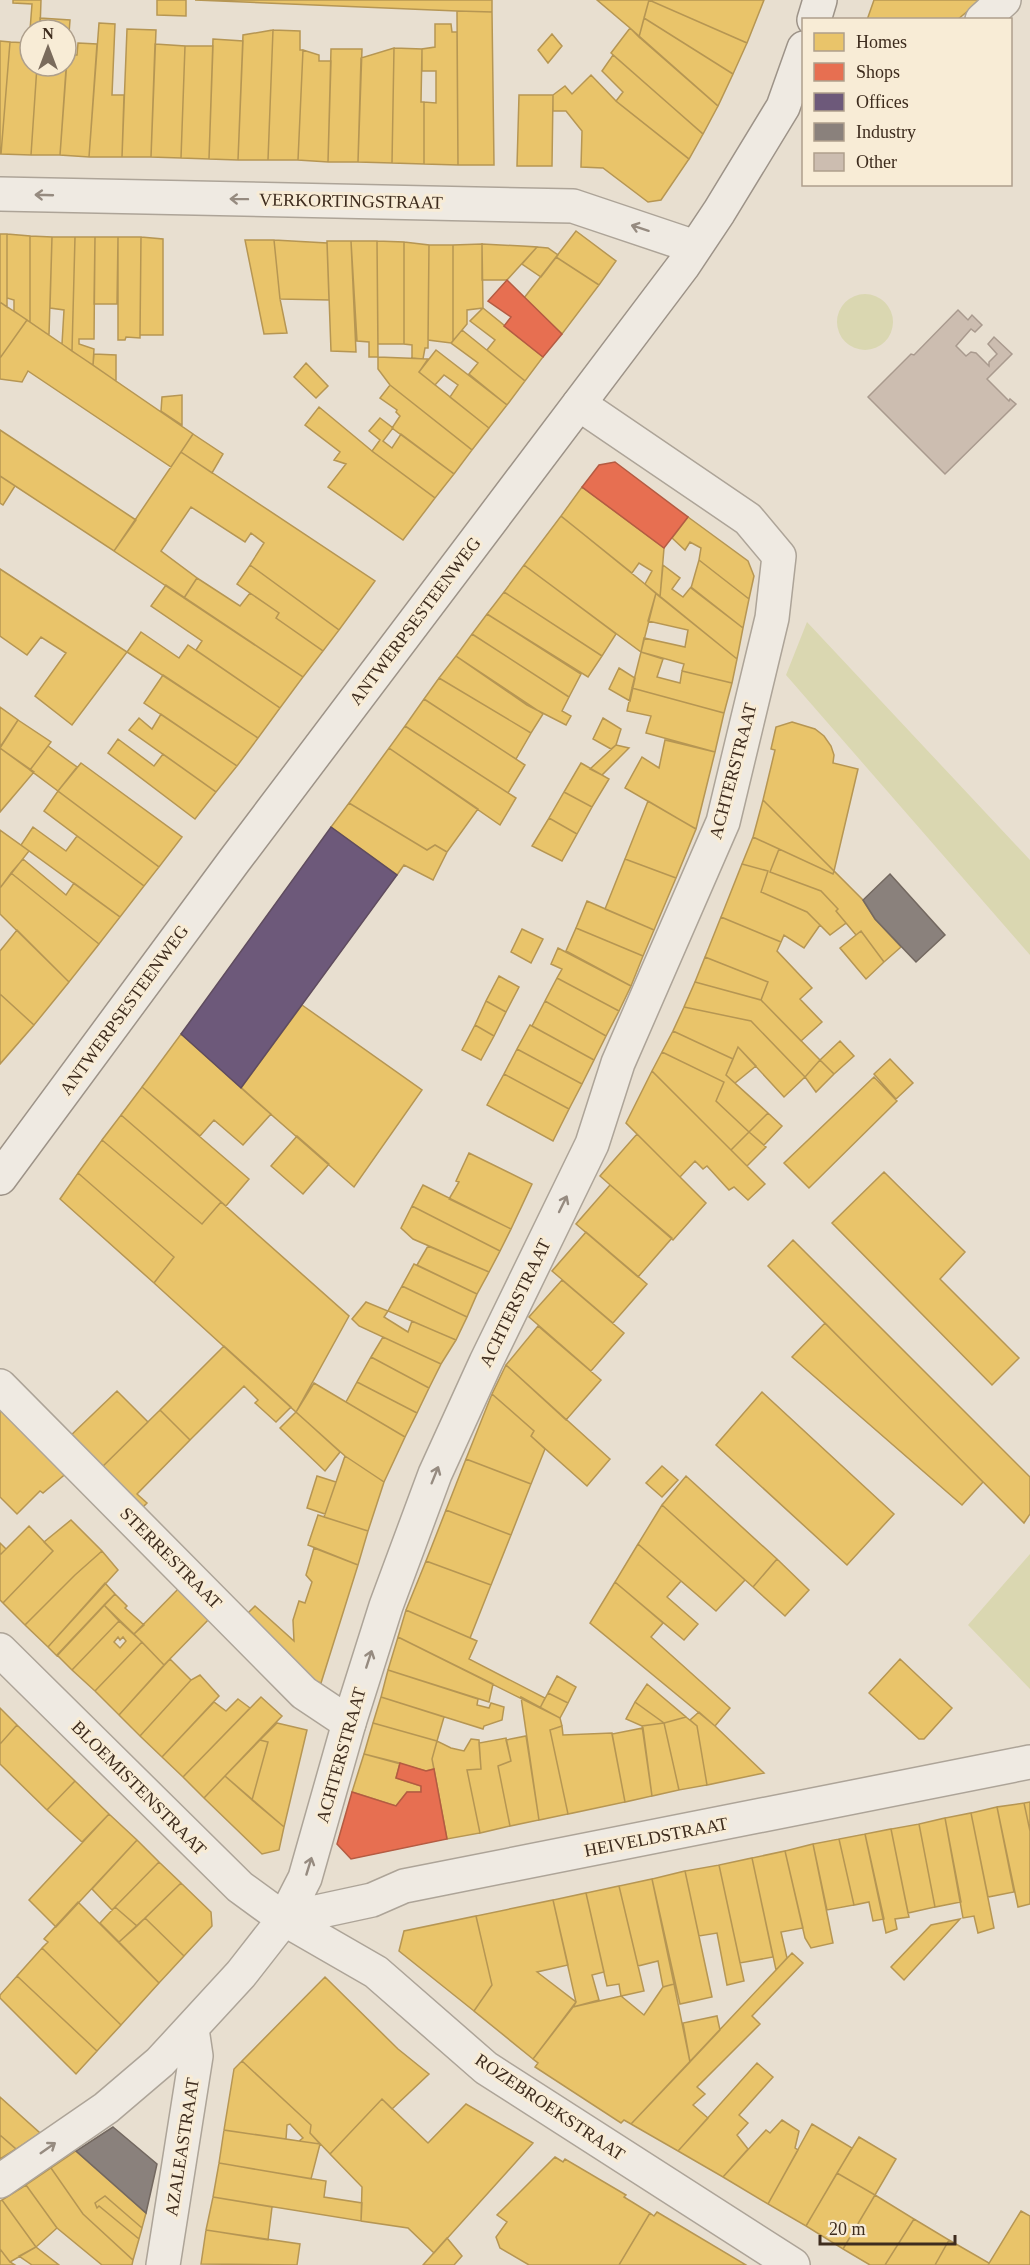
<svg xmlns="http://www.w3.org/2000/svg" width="1030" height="2265" font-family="'Times New Roman',serif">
<rect width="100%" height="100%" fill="#e8dfd0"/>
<path fill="#dad7b1" d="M837 322a28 28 0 1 1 56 0a28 28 0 1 1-56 0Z
M807 622 1030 860V955L786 675Z
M1030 1554V1689L968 1625Z"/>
<path fill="#e9c46a" stroke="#b69653" stroke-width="1.5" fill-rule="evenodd" d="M13 0H41L40 30H30V43H29L32 4 13 3Z
M157 0H186V16L157 15Z
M195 0H492V12L457 11Z
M597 0H649L639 37 630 28Z
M649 0 747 43 733 74 644 18Z
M649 0H764L747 43Z
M874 0H981L957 20H867Z
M457 11 492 12 494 165H458Z
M40 18 70 20 60 155H31L37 66H66V30H40Z
M644 18 733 74 718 106 639 37Z
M99 23 115 24 112 95H124L122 157H89Z
M435 24H451L452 32H457L458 165 424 164V102L436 103V71H422V49L435 47Z
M630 28 718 106 703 134 611 53Z
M127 29 156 30 151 157H122Z
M273 30 300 31V50H303L298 160H268Z
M273 30 268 160H238L243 35Z
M552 34 562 46 548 63 538 50Z
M213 39 243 41 238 160 209 159Z
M0 41 10 42 1 154H0Z
M10 42 30 43V66H37L31 155 1 154Z
M78 43 97 44 89 157 60 155 67 55H77Z
M155 44 185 46 181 158 151 157Z
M185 46H213L209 159 181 158Z
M394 48 422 49 421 102H424V164L392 163Z
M394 48 392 163 358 162 361 58Z
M331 49H362L358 162H328Z
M303 50 319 55V61H331L328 162 298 160Z
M613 55 703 134 689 159 616 101 623 92 602 71Z
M591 75 616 101 689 159 661 200 648 202 603 168 581 167 582 131 566 111H553V95L565 86 572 94Z
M519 95H553L552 166H517Z
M576 231 616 261 599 285 556 257Z
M0 234H7V307L0 302Z
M7 234 30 236V322L14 311V300L7 298Z
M30 236 52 237 49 335 30 322Z
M52 237H75L72 351 62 344 64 310 50 308Z
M75 237H95L94 339H79V344L94 349 93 365 72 351Z
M95 237H118L117 304H94Z
M118 237H141L140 338 126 337 125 340H118Z
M141 237 163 239V335H140Z
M245 240H274L280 299 287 333 264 334Z
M274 240 327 243 329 300 280 299Z
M327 241H351L356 352 331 351Z
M351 241H377L378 357H369V342L357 341Z
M377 241 404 242V344H378Z
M404 242 429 245 428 348H425L423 359 412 358V345L404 344Z
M482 244 522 246 537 247 507 280H482Z
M482 244 483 308 467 310V324L453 341V245Z
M429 245H453V341L451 343 428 340Z
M537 247 548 248 558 255 541 277 522 264Z
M556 257 599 285 562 334 524 298Z
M0 302 27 320 0 358Z
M483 308 543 357 525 381 487 350 495 340 470 321Z
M27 320 193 434 171 467 28 371 22 382 0 379V358Z
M462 330 525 381 507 405 469 374 478 363 451 343Z
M436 350 507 405 489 428 450 397 458 385 444 375 435 385 419 372Z
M94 354 116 355V381L93 365Z
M378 357 428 359 419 372 489 428 472 450 390 385 378 369Z
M306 363 328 386 316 398 294 377Z
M390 385 472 450 454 474 392 428 400 416 396 412 397 410 380 398Z
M182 395V425L161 411 162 397Z
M319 407 372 451 435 498 403 540 328 487 346 464 334 460 340 452 305 425Z
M380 418 393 428 383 441 392 448 401 434 454 474 435 498 372 451 380 440 369 431Z
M0 430 136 520 114 551 0 476Z
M193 434 223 454 212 473 181 452Z
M181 452 375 581 339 630 250 565 264 543 251 533 245 542 191 507 161 551 197 578 184 598 114 551Z
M0 476 15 486 3 505 0 503Z
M582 487 664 548 660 597 645 584 652 571 639 563 632 573 561 516Z
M561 516 656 593 641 652 524 565Z
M688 517 748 561 754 576 749 599 699 560 701 548 690 542 685 550 672 538Z
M699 560 749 599 743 628 691 588Z
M250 565 339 630 323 651 276 618 279 613 237 584Z
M524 565 616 634 602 656 504 592Z
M663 565 680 578 672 589 683 597 691 587 743 628 737 659 660 597Z
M0 569 127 652 72 725 35 696 66 653 41 637 27 655 0 636Z
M197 578 240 606 250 593 279 613 276 618 323 651 303 677 184 598Z
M166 585 303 677 280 708 196 650 202 641 151 606Z
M504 592 602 656 588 677 487 614Z
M656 593 737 659 732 683 682 671 684 664 641 652 644 638 685 647 688 630 648 621Z
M487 614 581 674 569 697 472 634Z
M141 632 179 658 188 645 280 708 258 738 127 652Z
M472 634 569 697 562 711 571 716 566 725 527 705 456 656Z
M641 652 663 659 657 677 680 683 682 671 732 683 724 713 632 688Z
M456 656 543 714 531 733 439 678Z
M619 668 635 678 630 701 609 689Z
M163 675 258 738 237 766 144 703Z
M439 678 531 733 516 759 424 699Z
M632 688 724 713 715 752 646 733 651 716 627 711Z
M424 699 525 765 508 793 405 726Z
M0 707 18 720 0 747Z
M161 714 237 766 216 792 129 730 139 718 152 729Z
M603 718 621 729 616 745 611 749 593 739Z
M18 720 51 742 30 770 0 748Z
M792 722 815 729 824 736 831 746 834 755 833 763 858 769 834 871 763 800 775 750 771 749 776 727Z
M405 726 516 798 500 825 389 748Z
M118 739 154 766 163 754 216 792 195 819 108 753Z
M665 740 715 752 696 829 625 788 642 757 659 768Z
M616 745 629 748 602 775 590 769Z
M48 746 77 767 58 791 30 770Z
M0 748 34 772 0 812Z
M389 748 478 809 447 852 435 845 427 850 349 803Z
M81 763 182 837 159 867 58 791Z
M581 763 609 779 592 807 564 792Z
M58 791 159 867 144 886 44 811Z
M564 792 592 807 577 834 549 818Z
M763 800 834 871 833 874 753 837Z
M648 801 696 829 676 878 625 859Z
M349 803 427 850 435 845 447 852 433 880 404 865 397 875 331 827Z
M549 818 577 834 562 861 532 846Z
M33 827 66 851 77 836 144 886 120 917 21 845Z
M0 830 29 851 0 888Z
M753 837 779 849 770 872 821 891 838 909 836 911 846 923 830 935 807 912 761 892 768 871 742 864Z
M779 849 833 874 834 871 863 900 875 919 901 947 884 962 861 931 856 935 836 911 838 909 821 891 770 872Z
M23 859 66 895 74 883 120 917 99 944 11 873Z
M625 859 676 878 654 930 605 909Z
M742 864 768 871 761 892 807 912 820 925 804 948 784 935 781 942 721 917Z
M11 873 99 944 69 982 0 914V888Z
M587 901 654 930 643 956 576 928Z
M721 917 781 942 777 951 812 988 800 999 822 1022 801 1041 761 1000 768 982 705 957Z
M576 928 643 956 631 986 566 951Z
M522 929 543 939 531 963 511 952Z
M17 930 69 982 34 1025 0 994V951Z
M861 931 884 962 866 979 840 948Z
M558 948 631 986 619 1011 557 978 562 969 551 964Z
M705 957 768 982 761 1000 695 982Z
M499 976 519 987 506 1012 486 1001Z
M557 978 619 1011 606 1036 545 1001Z
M695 982 761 1000 820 1060 805 1077 751 1021 684 1007Z
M0 994 34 1025 0 1064Z
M486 1001 506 1012 494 1036 475 1025Z
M545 1001 606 1036 594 1060 532 1026Z
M302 1005 422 1090 354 1187 241 1088Z
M684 1007 751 1021 805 1077 784 1097 738 1047 733 1059 673 1031Z
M475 1025 494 1036 481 1060 462 1050Z
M530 1025 594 1060 582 1084 517 1049Z
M673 1031 733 1059 726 1075 768 1113 749 1132 716 1101 724 1082 662 1052Z
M181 1034 271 1114 243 1145 214 1120 200 1136 142 1087Z
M840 1041 854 1056 834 1074 820 1060Z
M738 1047 756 1066 735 1083 726 1075Z
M517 1049 582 1084 569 1109 504 1074Z
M662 1052 724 1082 716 1101 749 1132 731 1150 652 1071Z
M890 1059 913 1083 896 1099 874 1074Z
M820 1060 834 1074 816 1092 805 1077Z
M652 1071 765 1184 748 1200 734 1187 729 1190 707 1166 703 1169 695 1161 680 1177 626 1123Z
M504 1074 569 1109 553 1141 487 1105Z
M874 1077 897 1101 809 1188 784 1163Z
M142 1087 249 1179 226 1206 121 1115Z
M768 1113 782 1126 764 1145 749 1132Z
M121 1115 221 1202 202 1224 102 1140Z
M749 1132 766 1147 747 1166 731 1150Z
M637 1134 706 1203 673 1240 600 1176Z
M297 1136 329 1164 303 1194 271 1166Z
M102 1140 202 1224 221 1202 349 1316 296 1412 154 1283 174 1257 78 1173Z
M469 1153 532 1184 511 1229 449 1199 459 1182 456 1181Z
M884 1172 965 1252 940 1279 1019 1358 992 1385 832 1223Z
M78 1173 174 1257 154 1283 60 1199Z
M423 1185 511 1229 500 1251 412 1206Z
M610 1185 672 1238 638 1277 576 1224Z
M412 1206 500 1251 489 1272 413 1239 401 1228Z
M586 1232 647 1284 613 1323 552 1271Z
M793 1240 1030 1477V1514L1024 1523 768 1266Z
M428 1246 489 1272 477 1294 417 1265Z
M414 1264 477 1294 467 1317 402 1286Z
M562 1280 624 1333 591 1371 529 1317Z
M402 1286 467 1317 456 1340 388 1311Z
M366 1302 388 1311 384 1317 408 1332 412 1321 456 1340 441 1364 359 1326 352 1319Z
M825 1323 983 1482 962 1505 792 1357Z
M538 1326 601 1380 566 1420 506 1365Z
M383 1337 441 1364 429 1388 371 1357Z
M224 1346 291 1407 276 1422 255 1403 258 1400 244 1386 190 1440 160 1410Z
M371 1357 429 1388 417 1413 357 1382Z
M506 1365 610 1459 587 1486 531 1436 534 1431 492 1394Z
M357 1382 417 1413 405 1437 346 1402Z
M314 1383 405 1437 384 1482 345 1456 296 1412Z
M117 1391 148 1422 97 1472 66 1440Z
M762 1392 894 1514 847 1565 716 1445Z
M492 1394 534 1431 531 1436 545 1449 531 1484 466 1459Z
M0 1399 69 1471 43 1493 40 1491 17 1514 0 1497Z
M160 1410 190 1440 137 1494 147 1503 137 1513 97 1472Z
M296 1412 340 1452 325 1471 280 1428Z
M345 1456 384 1482 368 1531 324 1517Z
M466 1459 531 1484 511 1535 446 1510Z
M662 1466 678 1480 662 1497 646 1483Z
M317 1476 336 1482 325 1514 307 1508Z
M686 1476 777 1559 753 1587 662 1505Z
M662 1505 745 1580 716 1611 638 1544Z
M446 1510 511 1535 491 1585 426 1561Z
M318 1515 368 1531 358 1565 308 1545Z
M71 1520 102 1551 75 1575 25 1625 3 1603 53 1551 44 1542Z
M29 1526 53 1551 3 1603 0 1600V1555Z
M0 1543 6 1549 0 1555Z
M638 1544 681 1581 667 1597 698 1624 684 1640 615 1582Z
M314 1548 358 1565 321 1683 302 1677 242 1619 255 1606 294 1641 293 1620 299 1601 305 1603 312 1582 306 1575Z
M102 1551 118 1570 48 1647 25 1625 75 1575Z
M777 1559 809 1590 785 1616 753 1587Z
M426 1561 491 1585 470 1638 406 1610Z
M615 1582 663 1623 651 1637 730 1708 715 1726 590 1623Z
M105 1583 115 1594 57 1656 48 1647Z
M182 1585 212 1616 164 1665 134 1634Z
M115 1594 127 1606 125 1608 144 1625 134 1634 104 1605Z
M104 1605 119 1621 72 1670 57 1655Z
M406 1610 477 1641 469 1659 545 1698 540 1708 398 1637Z
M119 1621 142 1642 95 1691 72 1670ZM118 1637 120 1640 123 1637 126 1641 120 1648 114 1642Z
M398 1637 493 1684 489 1702 388 1670Z
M142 1642 164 1665 119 1715 95 1691Z
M170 1659 191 1680 140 1736 119 1715Z
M900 1659 952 1708 924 1739H919L869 1693Z
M388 1670 478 1699 477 1705 489 1708 491 1703 504 1707 502 1720 484 1726 483 1729 381 1697Z
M200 1675 219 1696 162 1757 140 1736 191 1680Z
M557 1676 576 1687 568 1703 548 1693Z
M647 1684 686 1717 664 1723 635 1702Z
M548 1693 568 1703 560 1718 540 1708Z
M261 1697 282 1716 204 1798 183 1777Z
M381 1697 444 1717 437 1741 373 1723Z
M521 1697 560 1718 562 1726 550 1730 568 1814 539 1820Z
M238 1699 250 1708 183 1777 162 1757 214 1702 226 1711Z
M635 1702 664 1723 642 1726 626 1719Z
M0 1708 17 1725 0 1744Z
M699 1712 715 1726 764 1773 707 1785 697 1726 690 1720Z
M686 1717 697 1726 707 1785 679 1790 664 1723Z
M277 1723 307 1730 284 1827 252 1800 268 1742 260 1740Z
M373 1723 437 1741 432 1759 434 1769 426 1771 364 1754Z
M664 1723 679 1790 652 1796 642 1726Z
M17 1725 75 1781 47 1810 0 1764V1744Z
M562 1726 563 1735 612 1733 625 1802 568 1814 550 1730Z
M643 1728 652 1796 625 1802 612 1734Z
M526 1736 539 1820 510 1826 498 1766 511 1761 506 1740Z
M506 1738 511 1761 498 1766 510 1826 480 1833 467 1770 481 1769 479 1743Z
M471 1739 479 1740 481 1769 467 1770 480 1833 447 1839 432 1759 437 1741 451 1748 464 1751Z
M260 1740 268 1742 252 1800 225 1776Z
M364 1754 400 1763 396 1778 421 1786V1792H407L396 1806 352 1792Z
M225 1776 284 1827 279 1850 262 1854 204 1798Z
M75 1781 109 1814 82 1842 47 1810Z
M1030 1802V1831L1024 1803Z
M1024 1803 1030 1831V1904L1018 1907 997 1807Z
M997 1807 1014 1892 988 1897 971 1813Z
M971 1813 994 1928 978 1933 974 1916 963 1918 945 1818Z
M109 1814 137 1840 56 1927 29 1900Z
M945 1818 961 1902 935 1907 919 1824Z
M919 1824 935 1907 908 1913 891 1829Z
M891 1829 909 1917 895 1919 897 1929 886 1933 865 1834Z
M865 1834 884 1919 873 1921 869 1902 854 1905 839 1839Z
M839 1839 854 1905 827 1910 813 1844Z
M137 1840 159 1862 112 1910 92 1889Z
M813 1844 833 1943 811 1948 805 1938 785 1851Z
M785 1851 803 1928 781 1932 787 1958 776 1970 752 1858Z
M752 1858 773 1957 740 1963 719 1865Z
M159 1862 181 1883 137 1926 115 1907Z
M719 1865 744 1981 727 1985 717 1933 699 1936 685 1871Z
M685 1871 712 1997 680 2004 652 1879Z
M652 1879 674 1984 663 1987 658 1961 638 1966 619 1886Z
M181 1883 211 1912 212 1926 184 1956 145 1918Z
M619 1886 644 1991 621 1996 619 1984 607 1986 586 1893Z
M586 1893 604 1972 592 1975 599 2000 573 2007 576 2002 553 1900Z
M553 1900 568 1965 537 1972 576 2002 533 2059 474 2011 492 1985 476 1916Z
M78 1902 159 1983 121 2025 42 1948 48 1942 44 1939Z
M115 1907 137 1926 119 1942 100 1923Z
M476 1916 492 1985 474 2011 399 1951 404 1931Z
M145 1918 184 1956 159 1983 119 1942Z
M960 1919 904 1980 891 1967 931 1925Z
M42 1948 121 2025 97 2051 17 1976Z
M792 1953 803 1963 752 2016 760 2024 697 2087 705 2094 693 2105 708 2118 678 2151 631 2124Z
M17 1976 97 2051 76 2074 0 1998V1995Z
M325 1977 398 2049 429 2074 392 2109 382 2099 330 2154 310 2133 311 2125 242 2061Z
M674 1984 690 2062 631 2124 624 2120 621 2123 535 2067 538 2063 533 2059 573 2007 621 1996 644 2015 663 1987Z
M717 2016 720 2030 690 2062 683 2023Z
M242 2061 311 2125 310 2133 320 2144 299 2141 303 2138 290 2124 287 2125 286 2139 224 2130 234 2069Z
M757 2063 773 2077 739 2115 748 2123 737 2135 748 2149 723 2177 678 2151Z
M0 2097 40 2133 16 2149 0 2135Z
M382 2099 428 2143 466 2104 533 2143 434 2253 408 2228 361 2221 362 2187 330 2154Z
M782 2120 799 2131 795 2148 798 2150 768 2204 723 2177 766 2130 770 2133Z
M812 2124 852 2148 806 2226 768 2204Z
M224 2130 320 2144 311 2179 219 2163Z
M0 2135 16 2149 0 2159Z
M859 2137 896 2159 875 2195 837 2173Z
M76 2151 146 2213 142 2228 105 2196 95 2203 97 2208 99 2206 139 2239 133 2260 83 2214 51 2168Z
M555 2157 563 2162 565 2159 626 2195 624 2197 650 2213 619 2265H529L500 2248 496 2237 507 2222 497 2215Z
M219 2163 326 2181 324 2197 362 2203 361 2221 213 2197Z
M51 2168 83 2214 133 2260 132 2265H102L57 2228 26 2185Z
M837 2173 875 2195 843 2249 806 2226Z
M26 2185 57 2228 36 2247 2 2200Z
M875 2195 914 2219 885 2265H870L843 2249Z
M105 2196 142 2228 139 2239 99 2206 97 2208 95 2203Z
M213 2197 272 2207 268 2240 206 2230Z
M2 2200 36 2247 10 2262 0 2249V2201Z
M1021 2211 1030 2216V2265H988Z
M657 2212 746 2265H619L650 2213 654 2216Z
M914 2219 949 2240 935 2265H885Z
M206 2230 300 2244 297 2265 201 2264Z
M447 2238 462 2256 454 2265H423Z
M949 2240 989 2263 988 2265H935Z
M36 2247 59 2265H32L19 2256Z
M0 2249 10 2262 15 2265H0Z"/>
<path fill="#e76f51" stroke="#b45b42" stroke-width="1.5" d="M507 280 562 334 543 357 504 326 511 317 488 301Z
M615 462 688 517 664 548 582 487 599 465Z
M400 1763 426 1771 434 1769 447 1839 351 1859 337 1844 352 1792 396 1806 407 1792H421V1786L396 1778Z"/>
<path fill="#6d597a" stroke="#5f4c5e" stroke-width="1.5" d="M331 827 397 875 241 1088 181 1034Z"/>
<path fill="#8a817c" stroke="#736860" stroke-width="1.5" d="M890 874 945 935 916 962 875 919 863 900Z
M113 2127 157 2164 146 2213 76 2151Z"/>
<path fill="#ccbdb0" stroke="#a99a8e" stroke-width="1.5" d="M958 310 968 320 972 315 982 325 975 332 971 329 956 346 966 356 971 352 976 353 989 366V362L997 354 988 344 994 337 1012 354 987 379 1009 401 1010 399 1016 404 945 474 868 397 911 354 914 355Z"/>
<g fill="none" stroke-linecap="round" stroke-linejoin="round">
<g stroke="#ada498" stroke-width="36">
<path id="pedestrian" d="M0 1386 304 1693 349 1723"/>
</g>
<g stroke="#ada498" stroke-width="36">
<path id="minor" d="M982 20 1004 0
M0 194 573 206 695 247
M0 1650 240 1887 284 1919 376 1972 486 2068 793 2265
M284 1919 372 1900 404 1886 1030 1762
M0 2181 106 2108 160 2062 241 1974 284 1919 305 1878 349 1723 386 1606 435 1474 486 1362 592 1144 618 1063 723 822 772 618 779 556 748 519 579 404
M163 2265 196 2056 192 2029"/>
</g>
<g stroke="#9d9388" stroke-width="36">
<path id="secondary" d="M814 20 820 0
M0 1178 234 861 683 266 719 212 783 107 804 48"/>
</g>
<use href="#pedestrian" stroke="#efeae2" stroke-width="33"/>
<use href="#minor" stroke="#efeae2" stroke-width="33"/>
<use href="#secondary" stroke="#efeae2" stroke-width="33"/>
</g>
<defs><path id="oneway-shaft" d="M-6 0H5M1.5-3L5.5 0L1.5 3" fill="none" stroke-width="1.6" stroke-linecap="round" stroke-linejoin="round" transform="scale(1.5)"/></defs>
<g stroke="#968b80">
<use href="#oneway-shaft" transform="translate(44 195) rotate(-178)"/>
<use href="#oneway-shaft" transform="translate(239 199) rotate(-179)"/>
<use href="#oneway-shaft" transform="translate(640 228) rotate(-162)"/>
<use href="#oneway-shaft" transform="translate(563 1204) rotate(-64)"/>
<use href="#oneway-shaft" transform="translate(435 1475) rotate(-68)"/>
<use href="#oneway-shaft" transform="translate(369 1659) rotate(-72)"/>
<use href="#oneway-shaft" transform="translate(309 1866) rotate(-73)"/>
<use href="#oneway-shaft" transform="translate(48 2148) rotate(-35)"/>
</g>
<g text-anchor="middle" stroke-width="6" stroke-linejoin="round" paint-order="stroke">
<g font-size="18" fill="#3e2c1e" stroke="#f8ecd6">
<text transform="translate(351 201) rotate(1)" y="6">VERKORTINGSTRAAT</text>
<text transform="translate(415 621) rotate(-53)" y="6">ANTWERPSESTEENWEG</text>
<text transform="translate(733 771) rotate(-75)" y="6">ACHTERSTRAAT</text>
<text transform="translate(124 1010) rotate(-54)" y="6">ANTWERPSESTEENWEG</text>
<text transform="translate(515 1303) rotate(-64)" y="6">ACHTERSTRAAT</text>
<text transform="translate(171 1558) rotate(45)" y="6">STERRESTRAAT</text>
<text transform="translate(341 1755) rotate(-74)" y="6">ACHTERSTRAAT</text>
<text transform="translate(139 1788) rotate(45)" y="6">BLOEMISTENSTRAAT</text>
<text transform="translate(656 1837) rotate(-11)" y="6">HEIVELDSTRAAT</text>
<text transform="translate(550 2107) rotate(34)" y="6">ROZEBROEKSTRAAT</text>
<text transform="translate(182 2147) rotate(-81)" y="6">AZALEASTRAAT</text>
</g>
</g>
<rect x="802" y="18" width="210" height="168" fill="#f8ecd6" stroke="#ae9f8c" stroke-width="1.5"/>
<rect x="814" y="33" width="30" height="18" fill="#e9c46a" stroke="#ae9f8c" stroke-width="1.5"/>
<text x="856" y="48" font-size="18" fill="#3e2c1e">Homes</text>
<rect x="814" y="63" width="30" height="18" fill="#e76f51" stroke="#ae9f8c" stroke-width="1.5"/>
<text x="856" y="78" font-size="18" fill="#3e2c1e">Shops</text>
<rect x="814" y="93" width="30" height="18" fill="#6d597a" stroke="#ae9f8c" stroke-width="1.5"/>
<text x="856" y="108" font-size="18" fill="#3e2c1e">Offices</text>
<rect x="814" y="123" width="30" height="18" fill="#8a817c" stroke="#ae9f8c" stroke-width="1.5"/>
<text x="856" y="138" font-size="18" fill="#3e2c1e">Industry</text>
<rect x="814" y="153" width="30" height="18" fill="#ccbdb0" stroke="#ae9f8c" stroke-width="1.5"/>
<text x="856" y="168" font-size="18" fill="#3e2c1e">Other</text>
<g transform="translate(48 48)"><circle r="28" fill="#f8ecd6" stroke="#ae9f8c" stroke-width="1.5"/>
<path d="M0-4.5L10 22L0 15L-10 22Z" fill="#7a6b5c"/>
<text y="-9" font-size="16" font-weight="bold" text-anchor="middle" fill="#3e2c1e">N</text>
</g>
<path d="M820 2235v9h135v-9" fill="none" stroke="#3e2c1e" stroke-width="3"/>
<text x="829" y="2235" font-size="18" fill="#3e2c1e" stroke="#f8ecd6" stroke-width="4.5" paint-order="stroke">20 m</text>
</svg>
